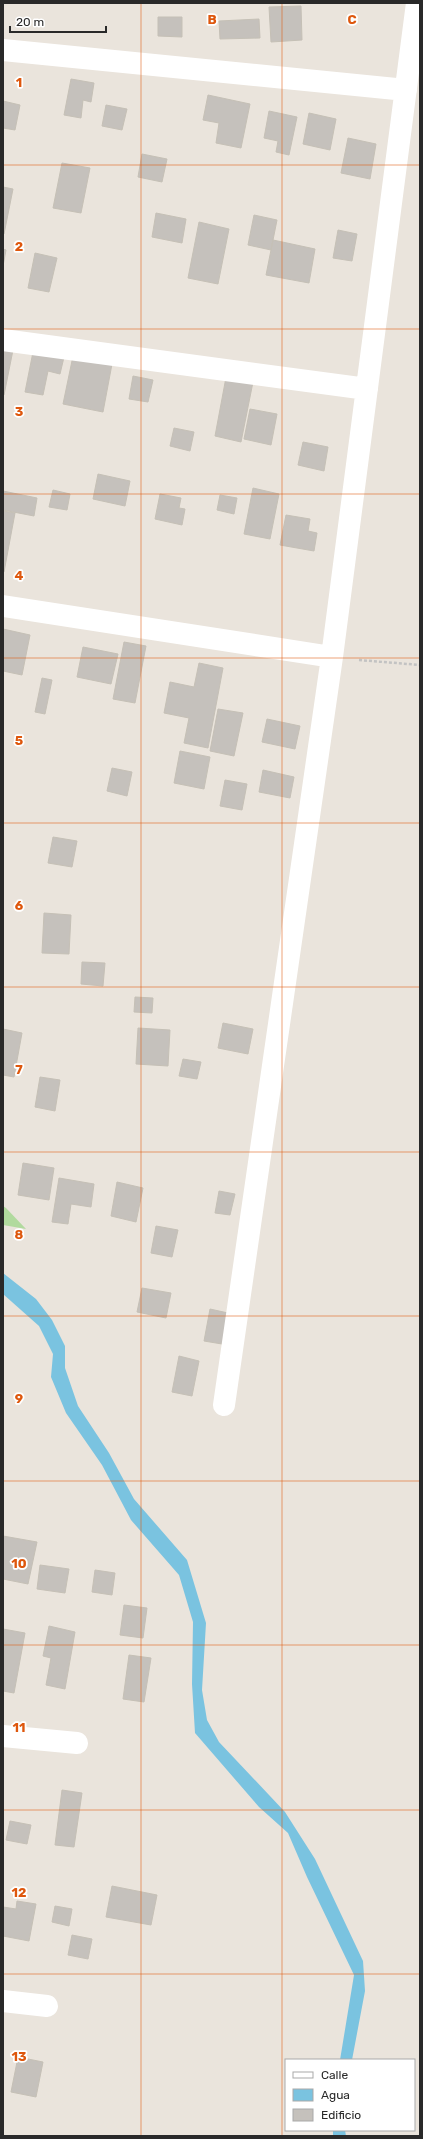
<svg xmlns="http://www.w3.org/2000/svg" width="423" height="2139" font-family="Rubik,sans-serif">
<rect width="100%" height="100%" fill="#eae4dc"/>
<path fill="#b1da9e" d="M3 1206 6 1208 26 1229 3 1225Z"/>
<path fill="#7ac3e0" d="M3 1273 36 1299 52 1320 65 1346V1368L78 1406 109 1453 134 1499 187 1560 206 1623 202 1690 207 1720 219 1742 285 1812 315 1859 363 1961 365 1991 352 2060H340L354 1975 307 1877 288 1833 259 1807 195 1733 192 1684 193 1622 179 1575 131 1520 102 1465 66 1413 51 1377 53 1354 39 1326 3 1294Z
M333 2130H345L346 2136H333Z"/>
<path fill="#c5c1bc" stroke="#c5c0b6" d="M301 6 302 40 271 42 269 7Z
M158 17H182V37L158 36Z
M259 19 260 38 220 39 219 21Z
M71 79 94 83 91 102 83 100 81 118 64 115Z
M208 95 250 104 241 148 216 143 219 123 203 120Z
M3 101 20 105 15 130 3 128Z
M106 105 127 109 122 130 102 126Z
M269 111 297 117 289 155 276 152 278 141 264 138Z
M309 113 336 119 330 150 303 144Z
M348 138 376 144 370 179 341 173Z
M142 154 167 159 162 182 138 177Z
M62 163 90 168 81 213 53 208Z
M3 187 13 189 4 234H3Z
M156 213 186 219 182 243 152 237Z
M254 215 277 220 271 250 248 245Z
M199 222 229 229 218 284 188 278Z
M338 230 357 234 352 261 333 258Z
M273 240 315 249 309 283 266 275Z
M3 249 6 250 3 266Z
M35 253 57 258 49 292 28 288Z
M3 343 14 345 4 395 3 394Z
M34 347 65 353 60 374 48 371 43 395 25 392Z
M73 356 112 364 103 412 63 404Z
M227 372 254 377 241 442 215 436Z
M133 376 153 380 148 402 129 399Z
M250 409 277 414 271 445 244 439Z
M174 428 194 432 190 451 170 446Z
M303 442 328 447 324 471 298 465Z
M98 474 130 481 125 506 93 499Z
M253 488 279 494 270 539 244 534Z
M53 490 70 494 67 510 49 507Z
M3 491 37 498 34 516 3 510Z
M160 494 181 498 179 508 185 509 182 525 155 519Z
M220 495 237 498 234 514 217 510Z
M3 511 15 513 4 572H3Z
M286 515 310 519 308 531 317 533 314 551 280 545Z
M3 629 30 635 22 675 3 671Z
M124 642 146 646 135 703 113 699Z
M83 647 118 654 111 684 77 677Z
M199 663 223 668 208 748 184 743 189 718 164 713 170 682 194 687Z
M42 678 52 680 45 714 35 712Z
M218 709 243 713 234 756 210 751Z
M267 719 300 726 295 749 262 742Z
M180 751 210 757 204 789 174 783Z
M112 768 132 772 127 796 107 791Z
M263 770 294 777 290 798 259 792Z
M225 780 247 784 242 810 220 806Z
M53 837 77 841 72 867 48 863Z
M44 913 71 915 69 954 42 953Z
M82 962 105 963 103 986 81 984Z
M135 997 153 998 152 1013 134 1012Z
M223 1023 253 1029 248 1054 218 1048Z
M138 1028 170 1030 168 1066 136 1064Z
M3 1029 22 1033 14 1077 3 1075Z
M183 1059 201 1062 197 1079 179 1076Z
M40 1077 60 1080 55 1111 35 1107Z
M23 1163 54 1168 49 1200 18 1195Z
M59 1178 94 1184 91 1207 71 1204 68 1224 52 1222Z
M117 1182 143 1188 136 1222 111 1216Z
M219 1191 235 1194 230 1215 215 1213Z
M156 1226 178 1230 172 1257 151 1253Z
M142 1288 171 1293 166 1318 137 1312Z
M210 1309 228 1313 222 1344 204 1341Z
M179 1356 199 1361 192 1396 172 1392Z
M3 1536 37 1542 28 1584 3 1579Z
M40 1565 69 1569 65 1593 37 1589Z
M95 1570 115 1573 112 1595 92 1592Z
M124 1605 147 1608 143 1638 120 1635Z
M49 1626 75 1632 65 1689 46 1685 51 1658 43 1656Z
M3 1629 25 1633 14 1693 3 1691Z
M129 1655 151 1658 144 1702 123 1699Z
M62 1790 82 1793 74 1847 55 1845Z
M10 1821 31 1825 27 1844 6 1840Z
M112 1886 157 1895 151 1925 106 1917Z
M17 1901 36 1904 29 1941 3 1936V1907L16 1909Z
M55 1906 72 1909 69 1926 52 1922Z
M72 1935 92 1939 88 1959 68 1955Z
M18 2057 43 2062 36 2097 11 2092Z"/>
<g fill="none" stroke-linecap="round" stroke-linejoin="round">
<path stroke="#c3c3c3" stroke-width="2.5" stroke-dasharray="3 2" stroke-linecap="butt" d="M359 660 420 665"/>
<path stroke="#fff" stroke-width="22" d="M3 50 406 90
M3 340 367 389
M3 606 332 657
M224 1405 332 657 417 3
M3 1736 77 1743
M3 2001 47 2006"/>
</g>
<path fill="none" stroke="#de570d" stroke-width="1" stroke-opacity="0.55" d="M141 3V2136M282 3V2136M3 165H420M3 329H420M3 494H420M3 658H420M3 823H420M3 987H420M3 1152H420M3 1316H420M3 1481H420M3 1645H420M3 1810H420M3 1974H420"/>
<g font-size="13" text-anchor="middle" font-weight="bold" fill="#de570d" stroke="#fff" stroke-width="3.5" stroke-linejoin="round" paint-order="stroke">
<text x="212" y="24">B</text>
<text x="352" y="24">C</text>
<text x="19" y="87">1</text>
<text x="19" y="251">2</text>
<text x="19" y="416">3</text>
<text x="19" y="580">4</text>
<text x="19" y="745">5</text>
<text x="19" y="910">6</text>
<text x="19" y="1074">7</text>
<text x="19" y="1239">8</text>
<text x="19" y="1403">9</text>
<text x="19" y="1568">10</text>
<text x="19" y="1732">11</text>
<text x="19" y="1897">12</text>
<text x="19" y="2061">13</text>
</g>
<rect width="423" height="2139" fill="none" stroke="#292929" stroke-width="8"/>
<rect x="285" y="2059" width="130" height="72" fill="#ffffff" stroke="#a9a9a9"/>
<rect x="293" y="2072" width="20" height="6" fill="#ffffff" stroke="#a9a9a9"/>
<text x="321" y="2079" font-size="12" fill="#292929">Calle</text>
<rect x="293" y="2089" width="20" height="12" fill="#7ac3e0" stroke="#a9a9a9"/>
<text x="321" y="2099" font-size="12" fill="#292929">Agua</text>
<rect x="293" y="2109" width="20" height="12" fill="#c5c1bc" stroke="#a9a9a9"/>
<text x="321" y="2119" font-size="12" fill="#292929">Edificio</text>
<path d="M10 26v6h96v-6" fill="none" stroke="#292929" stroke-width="2"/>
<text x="16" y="26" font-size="12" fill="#292929" stroke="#ffffff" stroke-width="3" paint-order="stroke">20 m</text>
</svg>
